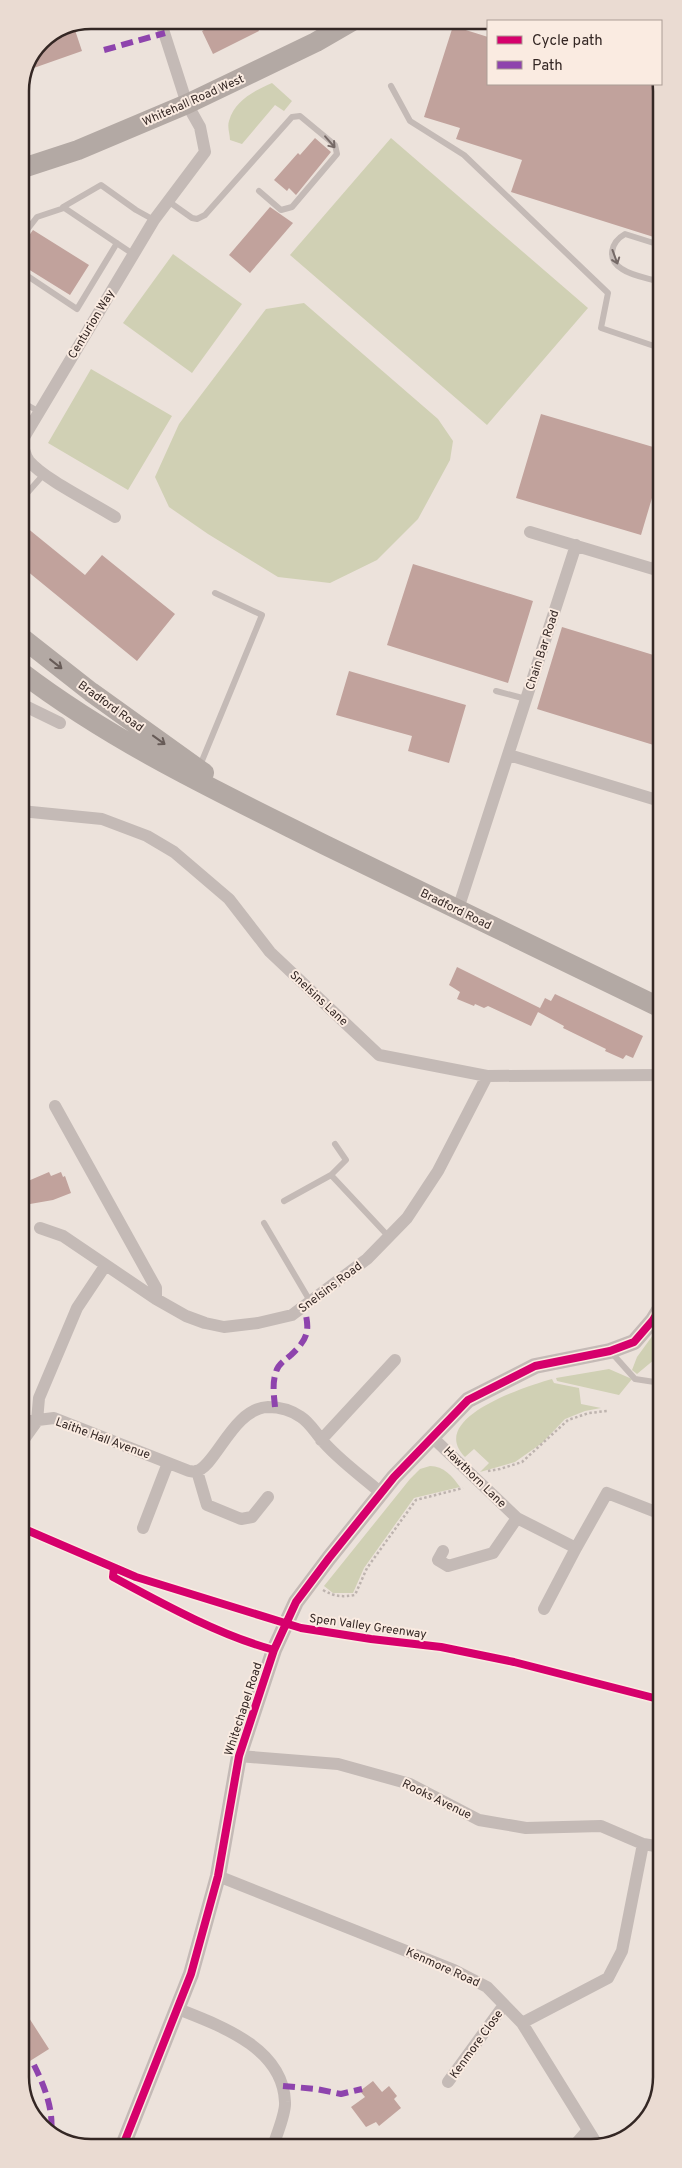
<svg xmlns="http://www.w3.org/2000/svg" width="682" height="2168" font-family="Overpass,sans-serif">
<rect width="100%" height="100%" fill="#ece2db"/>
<path fill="#d0d0b4" d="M272 83 292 101 284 111 275 105 242 144 230 140C230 134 227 127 229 121 235 100 254 91 272 83Z
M391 138 588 308 487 425 290 255Z
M173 254 242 304 192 373 123 323Z
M304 303 438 419 453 441 450 460 418 519 377 560 330 583 278 577 208 534 169 507 155 477 179 424 266 309Z
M91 369 172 416 128 490 48 443Z
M661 1324V1354L637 1374 632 1370 637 1357Z
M609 1369 632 1379 619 1395 557 1381 556 1378Z
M552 1379 554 1383 579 1388 581 1404 601 1408 585 1411 565 1419 542 1443 515 1462 480 1472 489 1463 474 1449 465 1457C426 1418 527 1386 552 1379Z
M430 1466C444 1466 452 1476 460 1487L414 1498 364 1568 353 1593H333L324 1586 410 1479 420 1469Z"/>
<path fill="#c1a29c" d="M223 20H254L259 31 213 54 202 31Z
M453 26 488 37V84H660V239L511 192 522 160 456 139 460 128 424 117Z
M74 27 82 51 28 70 41 41Z
M315 138 331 152 296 195 289 188 287 191 274 180 298 153 300 155Z
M270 207 293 223 250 273 229 255Z
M33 230 89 265 70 295 20 264V248Z
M541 414 660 449V471L641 535 516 498Z
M21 523 85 575 102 555 175 614 137 661 21 566Z
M413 564 533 601 508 683 387 645Z
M562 627 660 657V747L537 709Z
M349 671 466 705 449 763 408 751 412 736 336 715Z
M457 967 540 1008 531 1026 488 1006 484 1008 475 1004 474 1006 457 999 460 992 449 985Z
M555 994 643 1036 633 1058 626 1055 623 1059 605 1051 606 1049 563 1028 564 1026 538 1012 545 998 551 1001Z
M49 1172 51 1176 61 1172 63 1177 65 1176 71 1193 53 1200 30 1204 23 1186 29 1183 28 1181Z
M22 2007 49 2049 22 2066Z
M373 2081 382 2092 389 2086 397 2096 394 2099 401 2108 379 2126 376 2122 366 2127 351 2107 365 2097 360 2091Z"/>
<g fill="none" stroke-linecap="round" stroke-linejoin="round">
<path stroke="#bdb3ae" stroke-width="2.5" stroke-dasharray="2.5 2.5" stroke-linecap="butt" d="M488 1471 500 1469 522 1462 568 1420 589 1413 607 1411
M323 1590C335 1597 343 1597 355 1595L367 1568 416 1500 463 1488"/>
<path stroke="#c4bab6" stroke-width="6" d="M391 86 410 121 464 155 608 293 601 328 660 348
M168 201 192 218 197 219 205 215 292 117 300 116 335 145 337 154 292 207 281 210 259 191
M20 239 37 217 64 208
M660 245 625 234C611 242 606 259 622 269 632 276 648 278 660 282
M133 254 63 207 101 185 136 210 154 220
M20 271 77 309 117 243
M20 401 38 411
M21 500 44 474
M653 569 660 542
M496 691 526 699
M199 768 262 615 215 593
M331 1175 346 1160 335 1144
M284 1201 331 1175 389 1237
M264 1223 310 1301
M611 1352 635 1379 661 1383"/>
<path stroke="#c4bab6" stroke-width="12" d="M115 517C93 503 44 479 29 461 24 454 23 447 23 439L154 220 205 152 200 127 187 104 160 20
M530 532 660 571
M21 704 60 723
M509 755 660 801
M21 811 102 819 147 836 174 852 229 899 270 952 379 1055 487 1076 661 1075
M458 909 576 545
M55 1106 156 1288V1299
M40 1228 63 1236 156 1299 186 1316 205 1323 224 1327 258 1323 292 1315 367 1259 407 1218 438 1171 487 1076
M22 1422 54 1418 189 1471C191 1471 194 1472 196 1471 215 1468 233 1408 268 1407 280 1407 291 1410 301 1417 310 1423 314 1431 321 1439 336 1458 363 1477 381 1493
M432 1437 517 1518 576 1548 607 1493 661 1514
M321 1440 395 1360
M22 1442 37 1421 39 1398 77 1308 105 1266
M197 1471 207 1505 241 1519 252 1517 268 1497
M143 1528 168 1463
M443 1551 438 1560 448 1566 493 1553 517 1518
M544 1609 576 1548
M239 1756 338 1764 410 1784 479 1820 526 1828 601 1826 643 1844 662 1847
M218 1876 454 1970 487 1987 522 2023 598 2146
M178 2009C221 2026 283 2048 285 2102 286 2114 276 2135 273 2147
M522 2023 608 1978 622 1951 643 1844
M448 2082 504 2005
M574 2146 588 2130"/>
<path stroke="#c4bab6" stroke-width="16" d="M122 2148 191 1974 218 1876 239 1756 274 1650 296 1602 329 1558 394 1477 468 1400 535 1366 610 1351 634 1342 653 1320 661 1307"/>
<path stroke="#b3a9a4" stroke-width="20" d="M20 169 78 150 187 104 316 42 354 20
M21 637 91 692 204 773
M21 672C114 743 221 793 325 845 437 899 549 954 661 1008"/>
<path stroke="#8e44ad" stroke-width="6" stroke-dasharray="12 6" stroke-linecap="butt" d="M104 50 165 33
M275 1407C274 1396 272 1383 276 1372 278 1364 284 1361 291 1355 309 1338 310 1330 304 1307
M34 2065C44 2085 54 2110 51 2133
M283 2086 316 2089 341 2094 362 2089"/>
<g stroke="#faebe1" stroke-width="11">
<path id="cycleway" d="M22 1528 136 1577 301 1628 371 1639 441 1647 514 1662 662 1700
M114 1568 113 1577C163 1604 219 1635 274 1650
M122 2148 191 1974 218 1876 239 1756 274 1650 296 1602 329 1558 394 1477 468 1400 535 1366 610 1351 634 1342 653 1320 661 1307"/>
</g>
<use href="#cycleway" stroke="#d6006c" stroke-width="8"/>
</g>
<defs><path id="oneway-shaft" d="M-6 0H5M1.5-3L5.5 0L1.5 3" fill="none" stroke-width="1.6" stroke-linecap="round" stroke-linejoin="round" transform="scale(1.25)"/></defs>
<g stroke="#756966">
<use href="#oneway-shaft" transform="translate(330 142) rotate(49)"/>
<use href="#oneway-shaft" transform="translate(615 257) rotate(70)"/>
</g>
<g stroke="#675b57">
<use href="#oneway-shaft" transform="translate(56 664) rotate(38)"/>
<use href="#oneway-shaft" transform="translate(159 740) rotate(36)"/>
</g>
<g text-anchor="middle" stroke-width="4" stroke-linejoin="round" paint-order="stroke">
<g font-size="12" fill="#342724" stroke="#faebe1">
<text transform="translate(193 100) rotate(-24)" y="4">Whitehall Road West</text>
<text transform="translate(91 324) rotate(-59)" y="4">Centurion Way</text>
<text transform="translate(542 650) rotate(-72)" y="4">Chain Bar Road</text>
<text transform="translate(111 706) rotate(36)" y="4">Bradford Road</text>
<text transform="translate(456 909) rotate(26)" y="4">Bradford Road</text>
<text transform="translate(319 998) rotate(43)" y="4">Snelsins Lane</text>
<text transform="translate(330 1287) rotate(-37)" y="4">Snelsins Road</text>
<text transform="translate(103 1438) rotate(20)" y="4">Laithe Hall Avenue</text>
<text transform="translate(475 1477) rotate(44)" y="4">Hawthorn Lane</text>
<text transform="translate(368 1626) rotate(8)" y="4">Spen Valley Greenway</text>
<text transform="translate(243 1709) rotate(-72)" y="4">Whitechapel Road</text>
<text transform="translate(437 1799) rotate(26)" y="4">Rooks Avenue</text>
<text transform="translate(443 1967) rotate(24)" y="4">Kenmore Road</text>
<text transform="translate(476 2044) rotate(-54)" y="4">Kenmore Close</text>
</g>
</g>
<path d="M0 0H682V2168H0ZM91 29H591A62 62 0 0 1 653 91V2077A62 62 0 0 1 591 2139H91A62 62 0 0 1 29 2077V91A62 62 0 0 1 91 29Z" fill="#eadbd2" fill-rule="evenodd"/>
<path fill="none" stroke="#342724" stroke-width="2.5" d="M91 29H591A62 62 0 0 1 653 91V2077A62 62 0 0 1 591 2139H91A62 62 0 0 1 29 2077V91A62 62 0 0 1 91 29Z"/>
<rect x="487" y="20" width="175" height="65" fill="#faebe1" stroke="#ab9d95"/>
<rect x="497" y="36" width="25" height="8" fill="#d6006c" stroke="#ab9d95"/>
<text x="532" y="45" font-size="15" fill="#342724">Cycle path</text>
<rect x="497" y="61" width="25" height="8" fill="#8e44ad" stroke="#ab9d95"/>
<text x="532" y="70" font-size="15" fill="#342724">Path</text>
</svg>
